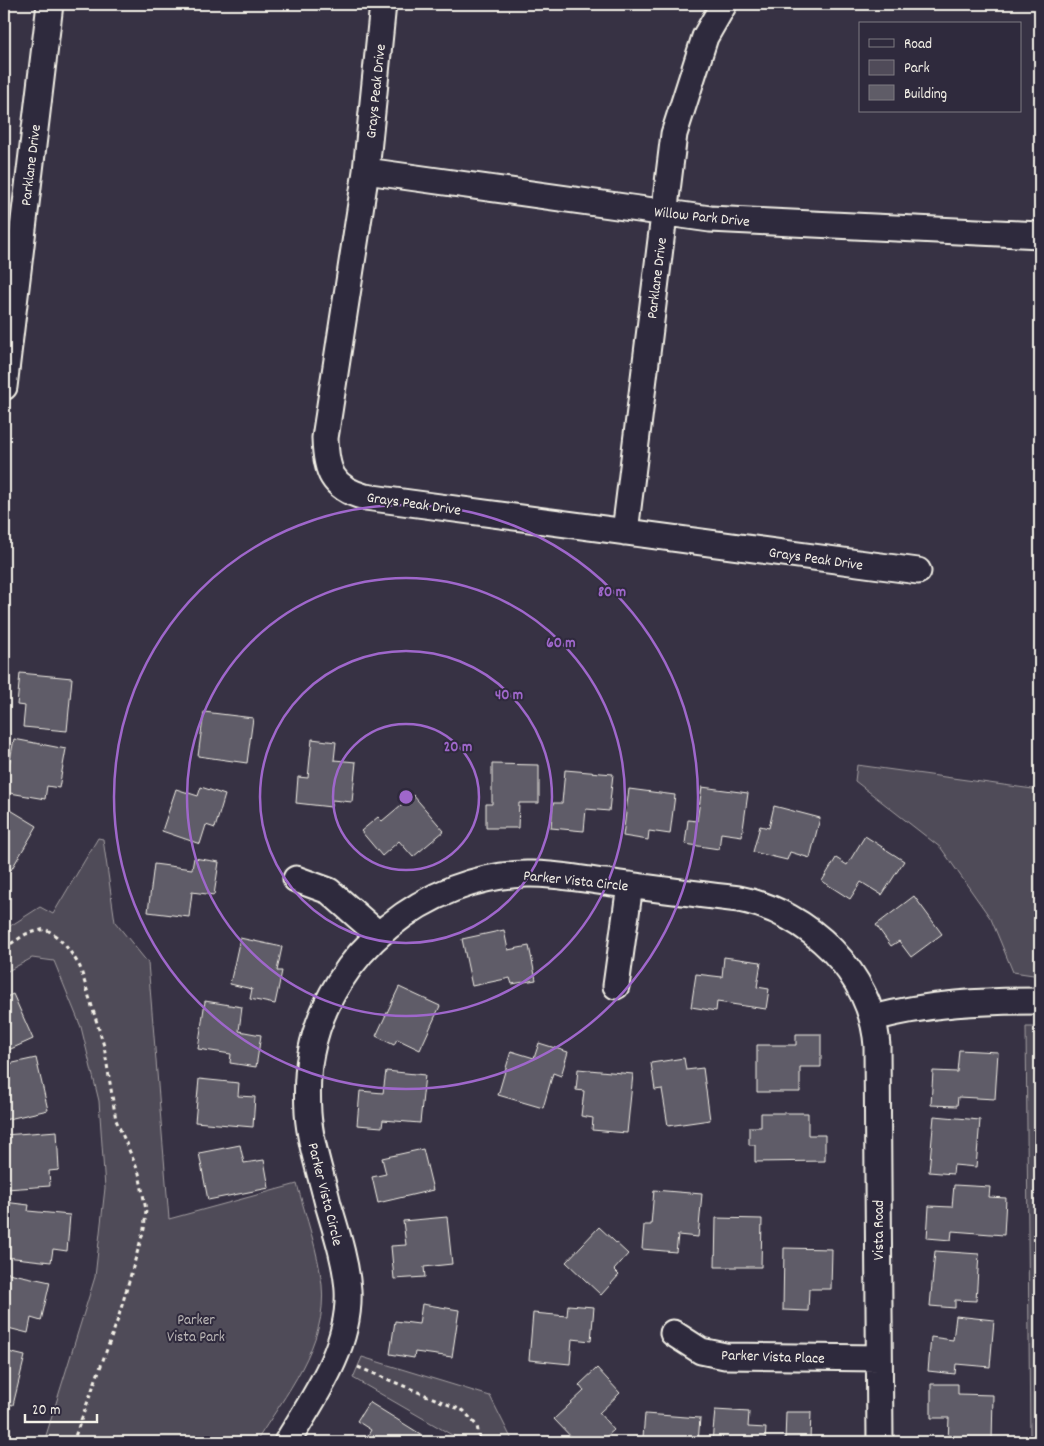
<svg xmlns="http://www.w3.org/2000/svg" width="1044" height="1446" font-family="Dekko,sans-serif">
<rect width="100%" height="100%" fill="#373244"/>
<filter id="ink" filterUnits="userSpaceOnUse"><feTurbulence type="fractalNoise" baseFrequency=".02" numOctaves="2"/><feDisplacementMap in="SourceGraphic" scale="10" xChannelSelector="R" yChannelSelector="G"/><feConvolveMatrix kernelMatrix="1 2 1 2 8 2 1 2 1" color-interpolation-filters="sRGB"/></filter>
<g filter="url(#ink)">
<path fill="#504b59" stroke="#a29ea0" d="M857 765 1040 790V976L1013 972 991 919 941 848 855 781Z
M98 838 103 839 115 922 148 963 169 1219 297 1184C306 1217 318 1251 322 1285 328 1344 285 1395 256 1442H44L95 1277 105 1188 99 1101 81 1027 54 961 32 958 4 973V930L40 907 53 914Z
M1026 1027H1040V1442H1030Z
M362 1357 490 1396 513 1442H464L353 1378Z"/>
<path fill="#5f5c67" stroke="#f4f1e8" d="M20 673 72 678 67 731 23 727 25 706 17 705Z
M204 712 253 718 247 763 198 756Z
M14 739 66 749 59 788 47 786 45 799 4 792Z
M312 739 336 742 334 760 356 762 352 802 332 800 331 807 296 803 298 777 308 778Z
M492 764 539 765V803H519L518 828H486V804H492Z
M565 770 613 774 609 811 586 809 584 831 551 828 553 803H562Z
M201 787 225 795 215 828 206 825 200 844 162 831 176 789 198 796Z
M702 787 748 793 742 836 721 833 719 849 685 844 688 820 697 821Z
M629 789 675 795 670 834 649 831 648 840 623 836Z
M413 795 444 831 413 857 399 841 382 856 361 831 378 817 382 821Z
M4 806 37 826 11 870 4 866Z
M774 806 820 818 810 858 790 852 787 860 753 852 760 826 769 828Z
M865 836 904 861 882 895 861 882 850 899 822 881 836 858 847 865Z
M194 858 219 862 214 895 192 892 189 917 148 912 154 864 192 869Z
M914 896 942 934 911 957 899 941 891 946 876 925Z
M504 930 508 950 529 946 536 980 512 984 510 978 472 986 462 939Z
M240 938 282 947 277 971H282L275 1004 250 999 252 989 230 984Z
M724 957 761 962 757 987 769 989 766 1009 717 1002 716 1011 691 1007 696 974 722 977Z
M399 987 440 1006 420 1050 397 1039 394 1045 376 1036Z
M13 994 33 1039 4 1052V998Z
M205 1001 242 1007 239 1031 261 1035 256 1067 230 1063 231 1054 198 1049Z
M796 1034H821V1067H800V1092H757V1045H796Z
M539 1043 568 1052 561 1076 553 1073 543 1108 498 1095 511 1051 534 1058Z
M959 1050 998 1052 995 1099 958 1097 957 1106 931 1105 933 1071 957 1072Z
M36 1058 48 1110 4 1120V1065Z
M684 1058 686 1070 703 1068 710 1120 668 1126 662 1089 655 1090 651 1063Z
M578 1069 633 1074 627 1133 592 1130 593 1118 581 1116 584 1091 576 1090Z
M386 1071 425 1075 420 1123 383 1120 382 1127 357 1125 360 1091 383 1093Z
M199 1079 239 1083 238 1096 255 1097 253 1127 195 1122Z
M761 1113H808V1135H825V1161L755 1162V1145H749V1127H761Z
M934 1116 980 1120 976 1167 954 1165 953 1174 929 1172Z
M57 1131 59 1170 49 1171 50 1186 6 1189 4 1135Z
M240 1145 244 1163 264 1160 269 1188 208 1200 199 1153Z
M423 1149 433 1190 378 1203 372 1177 386 1174 382 1158Z
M954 1185 990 1187 989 1197 1006 1198 1004 1235 952 1231 951 1240 927 1238 929 1206 952 1207Z
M654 1190 702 1194 698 1237 678 1235 676 1252 642 1249 644 1225H651Z
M4 1202 29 1205 28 1211 70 1215 67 1251 53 1249 51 1262 6 1257 8 1235 4 1234Z
M447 1217 452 1264 424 1267 425 1277 394 1279 391 1246 406 1245 403 1221Z
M716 1218 762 1219 761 1267H715Z
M599 1227 628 1254 614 1270 619 1275 601 1295 566 1262Z
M784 1248 832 1249 831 1289H809L808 1311 783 1310Z
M935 1251 979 1254 976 1301 955 1300V1308L930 1306Z
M4 1272 50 1282 41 1321 31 1318 28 1333 4 1327Z
M422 1304 459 1310 452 1357 415 1352 414 1358 390 1354 395 1321 419 1324Z
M568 1305 594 1307 591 1341 572 1339 570 1364 529 1360 533 1313 567 1316Z
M956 1316 994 1320 990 1367 956 1364 955 1374 928 1371 931 1337 953 1340Z
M4 1351 25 1356 13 1405 4 1403Z
M597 1368 620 1393 599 1413 614 1430 600 1442H576L554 1419 584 1391 579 1385Z
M931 1384H958V1394L993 1395 992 1442H948L949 1418H931Z
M369 1402 422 1435 417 1442H364L371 1430 357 1421Z
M715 1410 749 1412 748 1427 766 1428 765 1442H712Z
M786 1412H811L810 1440H833V1442H785Z
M645 1414 700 1418 698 1442H651V1438L643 1437Z"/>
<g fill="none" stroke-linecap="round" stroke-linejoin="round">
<g stroke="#f4f1e8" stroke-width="29">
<path id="street" d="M383 4 366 171 325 438C326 470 331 488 365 497L918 571
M366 171 710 219 1040 235
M4 387 50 4
M625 532 674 134 705 37 724 4
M296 879 329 891 378 934
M616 986 630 885
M873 1018C930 1003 982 1001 1040 1001
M673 1333 701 1351 725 1356 879 1358
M287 1442C315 1396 351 1346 348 1290 346 1261 336 1231 328 1204 321 1174 310 1144 308 1113 307 1094 307 1072 311 1053 330 953 426 876 527 874 553 873 579 879 605 882 650 888 694 894 739 899 808 912 872 973 877 1046L880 1442"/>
</g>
<path stroke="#f4f1e8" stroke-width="3" stroke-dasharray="4 4" stroke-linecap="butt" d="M4 948 26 934 45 929C60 936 72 953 80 967L104 1046 116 1120 139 1173 146 1210 144 1229 118 1319 73 1442
M358 1367 464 1411 477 1426 480 1442"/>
<use href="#street" stroke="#2f2a3d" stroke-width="25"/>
</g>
</g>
<g fill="none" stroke="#9f67cb" stroke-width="2.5">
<circle cx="406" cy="797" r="73"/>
<circle cx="406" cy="797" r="146"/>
<circle cx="406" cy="797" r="219"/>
<circle cx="406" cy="797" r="292"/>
</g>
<g text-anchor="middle" stroke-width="4" stroke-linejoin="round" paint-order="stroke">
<g font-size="15" fill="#f4f1e8" stroke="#2f2a3d">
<text transform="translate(375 91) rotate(-84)" y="5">Grays Peak Drive</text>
<text transform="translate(30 165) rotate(-83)" y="5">Parklane Drive</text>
<text transform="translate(702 216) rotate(6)" y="5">Willow Park Drive</text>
<text transform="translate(656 278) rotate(-83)" y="5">Parklane Drive</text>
<text transform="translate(414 503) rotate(8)" y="5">Grays Peak Drive</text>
<text transform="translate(816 558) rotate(8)" y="5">Grays Peak Drive</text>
<text transform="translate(576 880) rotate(6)" y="5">Parker Vista Circle</text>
<text transform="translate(326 1194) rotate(76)" y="5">Parker Vista Circle</text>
<text transform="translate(878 1230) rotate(-90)" y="5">Vista Road</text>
<text transform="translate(773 1356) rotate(2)" y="5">Parker Vista Place</text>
</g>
<g font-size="15" fill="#bbb7b6" stroke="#2f2a3d">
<text x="196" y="1324">Parker<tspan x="196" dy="17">Vista Park</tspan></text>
</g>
</g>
<circle cx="406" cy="797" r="8" fill="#9f67cb" stroke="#2f2a3d" stroke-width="2.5"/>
<g font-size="15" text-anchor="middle" font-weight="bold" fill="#9f67cb" stroke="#2f2a3d" stroke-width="4" stroke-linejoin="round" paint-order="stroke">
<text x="612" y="596">80 m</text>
<text x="561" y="647">60 m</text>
<text x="509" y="699">40 m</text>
<text x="458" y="751">20 m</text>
</g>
<rect width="1044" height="1446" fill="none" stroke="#2f2a3d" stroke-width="20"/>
<rect x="10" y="10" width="1024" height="1426" fill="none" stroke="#f4f1e8" stroke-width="2" filter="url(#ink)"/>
<rect x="859" y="22" width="162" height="90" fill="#2f2a3d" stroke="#7e7a81"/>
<rect x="869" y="39" width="25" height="8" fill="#2f2a3d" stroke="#7e7a81"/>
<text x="904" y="48" font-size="15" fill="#f4f1e8">Road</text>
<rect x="869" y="60" width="25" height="15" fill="#504b59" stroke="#7e7a81"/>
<text x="904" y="72" font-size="15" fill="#f4f1e8">Park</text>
<rect x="869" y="85" width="25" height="15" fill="#5f5c67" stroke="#7e7a81"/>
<text x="904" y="98" font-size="15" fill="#f4f1e8">Building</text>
<path d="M25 1414v8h72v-8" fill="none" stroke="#f4f1e8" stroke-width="2.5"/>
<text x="32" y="1414" font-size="15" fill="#f4f1e8" stroke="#2f2a3d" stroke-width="4" paint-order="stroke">20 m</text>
</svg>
